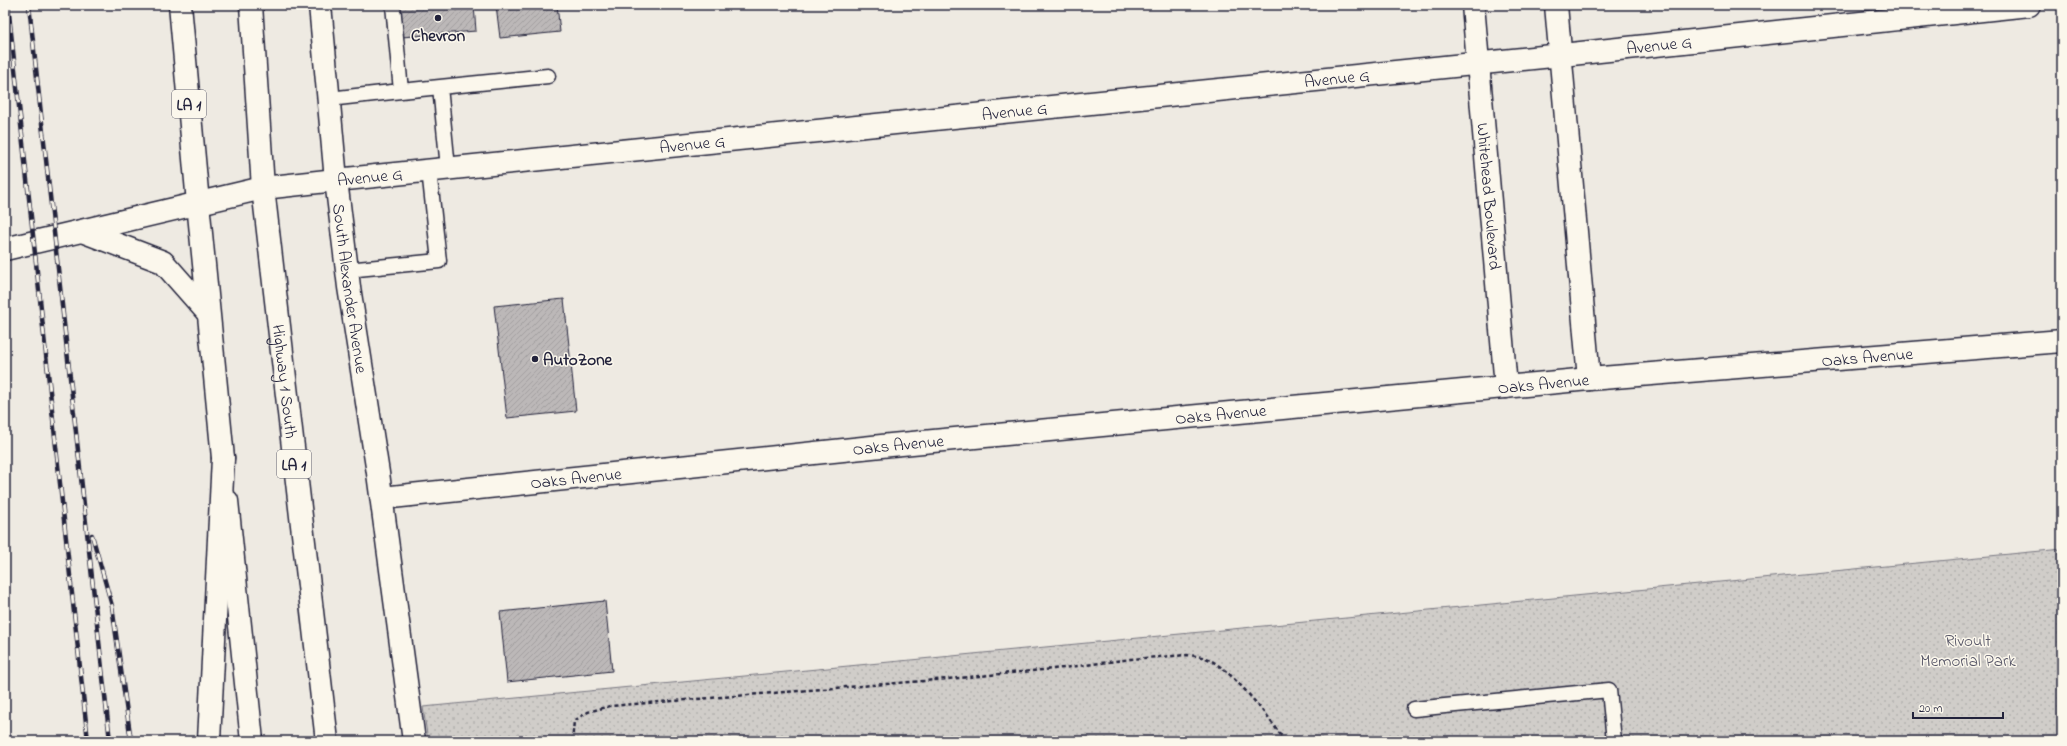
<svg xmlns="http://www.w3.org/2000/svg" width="2067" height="746" font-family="'Indie Flower',sans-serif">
<defs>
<pattern id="park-dots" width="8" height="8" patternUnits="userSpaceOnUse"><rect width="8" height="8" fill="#d0cdc9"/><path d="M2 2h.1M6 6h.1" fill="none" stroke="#b2b0ae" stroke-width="1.8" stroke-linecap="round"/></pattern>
<pattern id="building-hatch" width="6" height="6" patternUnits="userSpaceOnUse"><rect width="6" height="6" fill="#bcb8b8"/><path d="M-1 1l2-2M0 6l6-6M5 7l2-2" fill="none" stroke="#a19e9f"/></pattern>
</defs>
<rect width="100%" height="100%" fill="#eeeae2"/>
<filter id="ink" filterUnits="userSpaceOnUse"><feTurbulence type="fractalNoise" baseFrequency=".025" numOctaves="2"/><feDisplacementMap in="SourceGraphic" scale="8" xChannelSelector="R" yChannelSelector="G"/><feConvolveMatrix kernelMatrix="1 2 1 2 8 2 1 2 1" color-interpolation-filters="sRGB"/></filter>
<g filter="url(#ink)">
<path fill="url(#park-dots)" stroke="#797882" d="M2062 549V741H428L423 707Z"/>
<path fill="url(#building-hatch)" stroke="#22223b" d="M399 5H474L476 31 402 37Z
M496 5H557L560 32 500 38Z
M564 299 576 411 507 418 494 306Z
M605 601 612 671 507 682 500 612Z"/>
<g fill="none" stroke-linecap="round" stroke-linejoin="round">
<g stroke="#22223b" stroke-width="17">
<path id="service" d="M440 87 548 76
M401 91 440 87 448 168
M329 99 401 91 393 5
M347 270 439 261 429 170
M1414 709 1609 690 1614 741"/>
</g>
<g stroke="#22223b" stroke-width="25">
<g id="minor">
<path id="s1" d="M320 5 336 180 349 287 378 473 414 741"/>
<path id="s2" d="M1473 5 1506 387"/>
<path d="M1556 5 1589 379"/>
<path id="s3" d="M336 180 1562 55 2029 5"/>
<path d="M5 249 263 188"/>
<path id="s4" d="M382 498 891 445 1589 379 2062 341"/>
</g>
</g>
<g stroke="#22223b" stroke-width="25">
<path id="tertiary" d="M263 188 336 180"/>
</g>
<g stroke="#22223b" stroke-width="25">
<g id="primary">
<path d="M180 5 198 203 223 458"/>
<path id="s5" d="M251 5 263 188 327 741"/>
<path d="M82 231 163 262 208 313"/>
</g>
</g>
<g stroke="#22223b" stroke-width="25">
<path id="trunk" d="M227 501 252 741"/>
</g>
<g stroke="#22223b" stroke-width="25">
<path id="motorway" d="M209 741 223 458"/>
</g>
<path stroke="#22223b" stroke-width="2.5" stroke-dasharray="4 3" stroke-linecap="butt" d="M572 741 574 721 588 712 610 706 948 679 1063 668 1131 659 1187 655C1195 656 1203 656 1210 660 1235 673 1269 718 1285 741"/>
<use href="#service" stroke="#fbf7ec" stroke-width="14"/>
<use href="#minor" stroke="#fbf7ec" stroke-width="22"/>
<use href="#tertiary" stroke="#fbf7ec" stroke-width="22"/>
<use href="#primary" stroke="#fbf7ec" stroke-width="22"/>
<use href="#trunk" stroke="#fbf7ec" stroke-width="22"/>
<use href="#motorway" stroke="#fbf7ec" stroke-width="22"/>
<g stroke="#22223b" stroke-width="4.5">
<path id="rail" d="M8 5 88 741
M29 5 110 741
M92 535 112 606 131 741"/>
</g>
<use href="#rail" stroke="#fbf7ec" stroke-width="3" stroke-dasharray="9" stroke-linecap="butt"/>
</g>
</g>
<g fill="#22223b" stroke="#fbf7ec" stroke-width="1.5">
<circle cx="438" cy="18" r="4"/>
<circle cx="535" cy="359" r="4"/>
</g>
<g text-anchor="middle" stroke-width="3" stroke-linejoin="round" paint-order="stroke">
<g fill="#fbf7ec" stroke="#636270" stroke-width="1">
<rect x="172" y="90" width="34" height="28" rx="3"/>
<rect x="277" y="450" width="34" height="28" rx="3"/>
</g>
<g font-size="16" font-weight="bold" fill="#22223b">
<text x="189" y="110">LA 1</text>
<text x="294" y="470">LA 1</text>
</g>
<g font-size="17" font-weight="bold" fill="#22223b" stroke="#fbf7ec">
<text x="438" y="41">Chevron</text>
<text x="543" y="365" text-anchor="start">AutoZone</text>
</g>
<g font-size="17" fill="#22223b" stroke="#fbf7ec">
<text dy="6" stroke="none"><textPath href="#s3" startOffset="1330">Avenue G</textPath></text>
<text dy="6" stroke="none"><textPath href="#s3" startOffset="1006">Avenue G</textPath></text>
<text dy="6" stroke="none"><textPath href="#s3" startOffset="682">Avenue G</textPath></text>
<text dy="6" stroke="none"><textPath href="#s3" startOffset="358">Avenue G</textPath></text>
<text dy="6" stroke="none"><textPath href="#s3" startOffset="34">Avenue G</textPath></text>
<text dy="6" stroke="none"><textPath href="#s2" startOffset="192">Whitehead Boulevard</textPath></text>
<text dy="6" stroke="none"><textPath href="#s1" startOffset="285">South Alexander Avenue</textPath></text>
<text dy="6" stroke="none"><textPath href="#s4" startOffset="1492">Oaks Avenue</textPath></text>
<text dy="6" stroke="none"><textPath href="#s5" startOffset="378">Highway 1 South</textPath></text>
<text dy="6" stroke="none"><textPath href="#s4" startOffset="1167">Oaks Avenue</textPath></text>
<text dy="6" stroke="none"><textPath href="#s4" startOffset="843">Oaks Avenue</textPath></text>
<text dy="6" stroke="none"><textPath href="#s4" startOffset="519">Oaks Avenue</textPath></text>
<text dy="6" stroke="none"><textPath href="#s4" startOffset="195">Oaks Avenue</textPath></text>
</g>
<g font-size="17" fill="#565566" stroke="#fbf7ec">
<text x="1968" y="646">Rivoult<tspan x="1968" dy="20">Memorial Park</tspan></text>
</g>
</g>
<rect width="2067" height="746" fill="none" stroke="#fbf7ec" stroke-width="20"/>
<rect x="10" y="10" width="2047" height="726" fill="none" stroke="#22223b" stroke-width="1.5" filter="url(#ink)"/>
<path d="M1913 712v6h90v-6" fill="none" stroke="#22223b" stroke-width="2"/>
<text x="1919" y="712" font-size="12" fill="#22223b" stroke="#fbf7ec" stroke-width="3" paint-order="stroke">20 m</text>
</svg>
